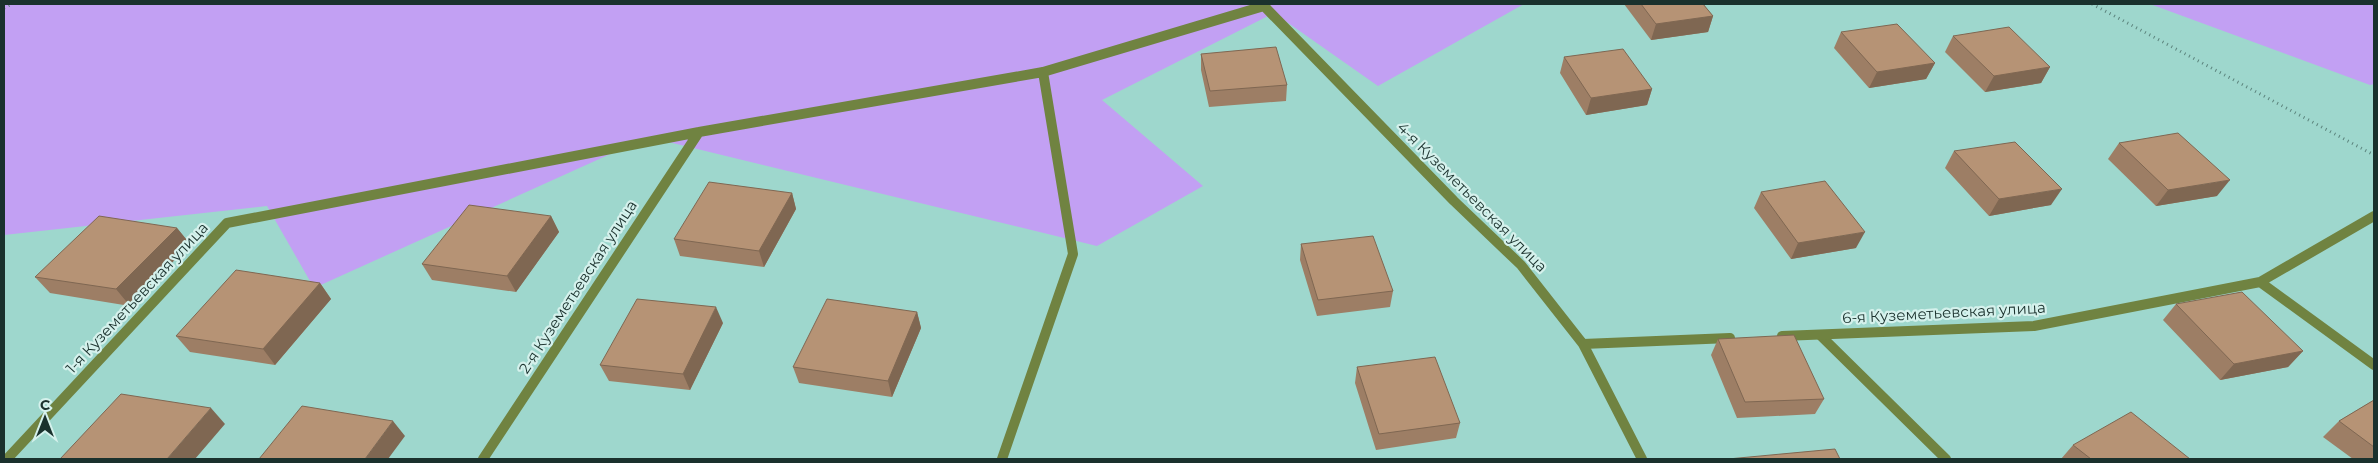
<svg xmlns="http://www.w3.org/2000/svg" width="2378" height="463" font-family="Montserrat,sans-serif">
<rect width="100%" height="100%" fill="#9ed7cd"/>
<path fill="#c2a0f3" d="M4 4H1524L1378 86 1274 13 1102 100 1203 186 1097 246 648 137 314 288 267 206 4 235Z
M2150 4H2374V84L2370 85Z"/>
<g fill="none" stroke-linecap="round" stroke-linejoin="round">
<path stroke="#5c847d" stroke-width="3" stroke-dasharray="1 4" stroke-linecap="butt" d="M2092 4 2374 155
M4 8 12 4"/>
<path stroke="#708341" stroke-width="10" d="M1820 335 1946 459"/>
<path stroke="#708341" stroke-width="10" d="M2260 282 2374 365
M1782 336 2034 326 2260 282 2374 216
M1583 344 1730 338
M7 459 227 223 699 132 1043 72 1264 6 1454 201 1521 265 1583 344 1642 459
M483 459 699 132
M1002 459 1073 254 1043 72"/>
</g>
<path fill="#9d7e65" d="M1624 4H1703L1713 16 1708 32 1651 40Z
M1841 32 1935 63 1926 79 1869 88 1834 48Z
M1953 36 2050 67 2041 83 1985 92 1945 52Z
M1201 54 1287 85 1286 101 1209 107 1201 70Z
M1564 57 1652 89 1647 105 1586 115 1560 73Z
M2119 143 2217 196 2156 206 2108 159Z
M1954 151 2051 205 1989 216 1945 168Z
M1761 192 1856 248 1791 259 1754 208Z
M792 193 796 209 764 267 680 256 674 239Z
M551 216 559 232 516 292 432 280 422 264Z
M177 228 190 244 130 306 50 293 35 277Z
M1301 244 1393 291 1390 307 1317 316 1300 260Z
M320 283 331 299 275 365 190 352 176 336Z
M2176 304 2303 351 2288 367 2220 380 2163 320Z
M917 312 921 328 892 397 799 383 793 367Z
M723 323 690 390 609 381 600 365Z
M1718 339 1824 399 1815 414 1737 418 1711 355Z
M1357 367 1460 423 1456 438 1376 450 1355 383Z
M2374 400V459H2353L2323 437 2339 421Z
M2073 445 2190 459H2061Z"/>
<path fill="#7f6752" d="M1713 16 1708 32 1651 40 1656 24Z
M1935 63 1926 79 1869 88 1877 72Z
M2050 67 2041 83 1985 92 1994 76Z
M1652 89 1647 105 1586 115 1591 98Z
M2230 180 2217 196 2156 206 2168 190Z
M2062 189 2051 205 1989 216 1999 199Z
M792 193 796 209 764 267 759 251Z
M551 216 559 232 516 292 507 276Z
M177 228 190 244 130 306 116 289Z
M1865 232 1856 248 1791 259 1798 243Z
M320 283 331 299 275 365 263 349Z
M716 307 723 323 690 390 683 374Z
M917 312 921 328 892 397 888 381Z
M2303 351 2288 367 2220 380 2234 364Z
M211 408 225 424 195 459H167Z
M393 421 405 436 388 459H365Z"/>
<path fill="#b69375" stroke="#7f6752" d="M1641 4H1703L1713 16 1656 24Z
M1897 24 1935 63 1877 72 1841 32Z
M2009 27 2050 67 1994 76 1953 36Z
M1276 47 1287 85 1210 91 1201 54Z
M1623 49 1652 89 1591 98 1564 57Z
M2178 133 2230 180 2168 190 2119 143Z
M2015 142 2062 189 1999 199 1954 151Z
M1825 181 1865 232 1798 243 1761 192Z
M709 182 792 193 759 251 674 239Z
M469 205 551 216 507 276 422 264Z
M99 216 177 228 116 289 35 277Z
M1373 236 1393 291 1318 300 1301 244Z
M236 270 320 283 263 349 176 336Z
M2242 292 2303 351 2234 364 2176 304Z
M637 299 716 307 683 374 600 365Z
M827 299 917 312 888 381 793 367Z
M1794 335 1824 399 1745 402 1718 339Z
M1435 357 1460 423 1379 434 1357 367Z
M121 394 211 408 167 459H60Z
M2374 400V447L2339 421Z
M302 406 393 421 365 459H259Z
M2131 412 2190 459H2091L2073 445Z
M1835 449 1840 459H1728Z"/>
<g text-anchor="middle" stroke-width="4.5" stroke-linejoin="round" paint-order="stroke">
<g font-size="15" fill="#1a312d" stroke="#d5f1ec">
<text transform="translate(1472 197) rotate(45)" y="5">4-я Куземетьевская улица</text>
<text transform="translate(578 287) rotate(-57)" y="5">2-я Куземетьевская улица</text>
<text transform="translate(137 298) rotate(-47)" y="5">1-я Куземетьевская улица</text>
<text transform="translate(1944 313) rotate(-3)" y="5">6-я Куземетьевская улица</text>
</g>
</g>
<rect width="2378" height="463" fill="none" stroke="#1a312d" stroke-width="10"/>
<g transform="translate(45 418)" stroke="#d5f1ec" stroke-width="4" paint-order="stroke">
<path d="M0-4L9 19L0 12L-9 19Z" fill="#1a312d"/>
<text y="-8" font-size="14" font-weight="bold" text-anchor="middle" fill="#1a312d">С</text>
</g>
</svg>
